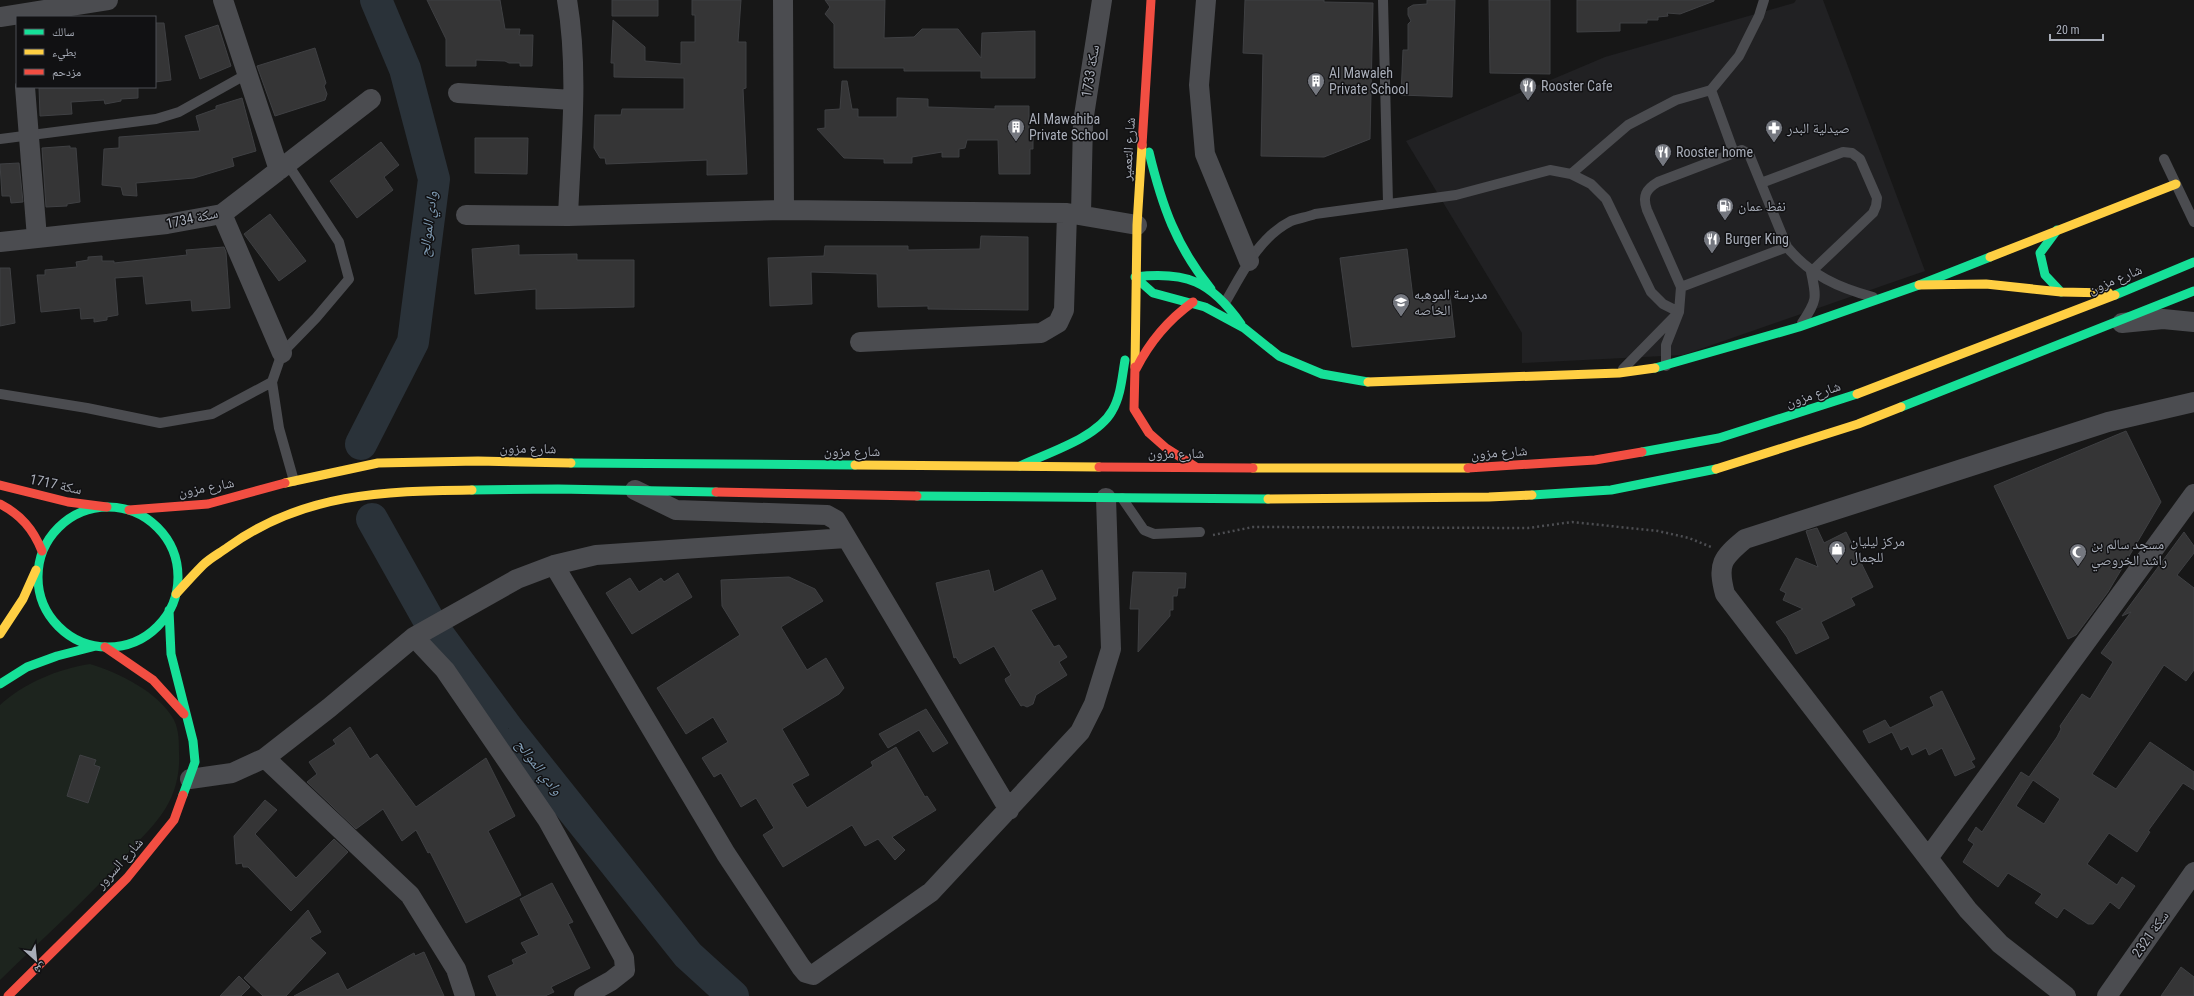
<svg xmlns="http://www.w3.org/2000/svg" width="2194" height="996" font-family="'Roboto Condensed','Noto Naskh Arabic',sans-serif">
<rect width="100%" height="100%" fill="#171717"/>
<path fill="#212123" d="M1796 0H1823L1925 271 1683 355 1522 363V333L1406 141 1605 57 1794 3Z"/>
<path fill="#1d241e" d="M90 664C119 673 159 692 174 720 179 730 179 742 179 752 180 769 177 787 169 802 161 818 147 832 135 845 94 893 46 935 0 980V705C24 683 58 669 90 664Z"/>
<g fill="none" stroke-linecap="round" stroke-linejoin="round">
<path stroke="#2a3239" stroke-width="32" d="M361 444 413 342 434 179 405 69 376 0
M372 519 432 626 508 729 688 955 733 996"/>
</g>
<path fill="#353536" stroke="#3f4043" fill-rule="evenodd" d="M427 0H500L505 29H520L519 35H533L532 66H520V63H509L505 61 476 60V66H446V39Z
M612 0H658V16H612Z
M692 0H741L738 42H746V88L743 89 747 174 707 175V160L606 164 605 158H600L594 148 595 115H621L622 109H684V78L614 77V63H611L613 20 645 47V61L681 64V42H695V15H692Z
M825 0H885L884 38 914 37 922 29H958L981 58 982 33 1035 31V78H981V71H904V68H834V24L825 14 830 7Z
M1245 0H1324V2L1373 3 1370 139 1324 157 1261 156 1263 54 1243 53Z
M1427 0H1455L1452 97 1401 95 1403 50H1408V24L1411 21 1408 15V8L1413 5 1427 4Z
M1489 0H1550V74L1490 73Z
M1577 0H1714V1L1680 14 1667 13 1668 16 1658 17V20H1647V23H1620V31L1577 32Z
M155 23H164L171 80 155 82Z
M218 25 231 66 200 79 185 36Z
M315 48 326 83 324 86 327 94 325 100 275 116 257 66Z
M842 81H847L852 109H858V117H897V98L928 99V107L995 109V106H1029V134L1033 135V149H1030V174H999L998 140H967L965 148 959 149V157H942V152L912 157V163H884V159L844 158 817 129 825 128V110L840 109Z
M39 87H138V98L121 99V101L105 104 104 100 71 102 72 114 40 116Z
M242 98 256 151 232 158 234 166 194 178 136 183 137 196 123 195 121 187 102 185 104 149 119 148V137L200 131 196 116 216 109V106Z
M475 138H528L527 174 475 173Z
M381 142 399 165 384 177 393 190 357 218 330 181Z
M70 146V148H76L80 202 67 204V206L46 207 42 148Z
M19 163 23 202 11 203 10 196H2L0 164Z
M270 214 306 261 279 281 244 234Z
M981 236 1028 237V310L928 309V306L878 307 877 274 811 272 812 304 770 306 768 258 824 256 825 246H908V250L980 249Z
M519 245V255L577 254V260H634V307L536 309V289L475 294 472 249Z
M224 247 226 252 230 308 192 311 191 300 146 304 143 276 115 278 118 315 107 317V320L94 322V318L81 319 80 308 41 312 37 275H45V270L77 267 76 262 88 260V257L102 256V261H114V263L187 255 186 250Z
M1407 249 1413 298 1450 295 1455 337 1352 347 1340 258Z
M0 268H10L15 323 0 326Z
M2126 431 2161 502 2108 592 2076 635 2068 639 1994 486Z
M1817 528 1824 543 1846 532 1873 587 1851 598 1855 605 1821 622 1829 638 1796 654 1787 637 1776 622 1803 609 1783 600 1786 593 1780 590 1796 558 1818 567 1806 531Z
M2184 532 2194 546V553L2177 575 2194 588V670L2186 681 2164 665 2092 774 2116 789 2150 742 2194 772V790L2183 783 2148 831 2150 832 2137 852 2109 833 2087 864 2117 885 2122 877 2135 886 2119 909 2110 902 2093 924H2088L2064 908 2057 918 2035 903 2042 894 2008 873 1998 887 1963 862 1974 844 1968 840 1976 827 1982 832 2021 772 2029 777 2057 737 2061 729 2060 726 2082 694 2090 699 2113 662 2101 653 2131 612 2122 616ZM2033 780 2060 799 2044 824 2016 806Z
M989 570 994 592 1042 570 1056 599 1031 610 1054 647 1059 645 1067 657 1059 662 1067 675 1036 695 1033 704 1027 707 1023 705 1021 706 1006 682 1005 679 1011 675 994 646 960 664 956 657 954 658 936 583Z
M1133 572 1186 573 1185 588H1178L1177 596H1173V610H1170V616L1138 652 1139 609H1130Z
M678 573 692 597 632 634 606 593 630 578 639 592 661 578 664 582Z
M789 577 815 589 823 601 781 627 807 670 826 658 844 688 839 694 782 729 809 775 792 784 807 808 873 766 871 762 896 747 925 797 927 796 936 810 892 837 905 850 895 860 878 839 865 846 852 825 783 867 763 835 774 828 756 798 741 807 721 773 714 777 702 758 728 742 713 717 686 734 657 688 740 635 722 606 721 580Z
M1942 691 1975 759 1971 761 1975 767 1955 776 1942 748 1929 755 1926 748 1912 755 1908 746 1901 750 1892 732 1869 743 1863 731 1885 720 1890 728 1934 706 1930 697Z
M926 709 948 743 933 752 919 730 888 748 879 734Z
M350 727 370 759 377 754 416 807 486 758 515 816 488 831 521 895 466 923 430 852 428 853 416 830 402 841 383 809 356 829 307 782 317 774 309 762 336 744 333 740Z
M80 755 96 760 94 765 100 767 88 803 67 796Z
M265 800 277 810 255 834 296 878 334 839 348 852 291 911 248 867H243L242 863 236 864 234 836Z
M552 883 573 922 568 924 590 968 551 987 554 992 545 996H497L488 976 514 964 512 960 527 953 521 943 539 935 520 899Z
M308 910 321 932 310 938 326 953 286 996H263L244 978Z
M424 952 444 996H294L338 973 347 990 414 953 415 956Z
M2181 967 2194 977V996H2161Z
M239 976 250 987 241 996H220Z"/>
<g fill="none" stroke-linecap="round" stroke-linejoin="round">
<path stroke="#4d4e52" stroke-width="2.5" stroke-dasharray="2 3" stroke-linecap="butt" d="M1213 535 1253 527 1528 528 1572 522 1658 531 1689 538 1711 547"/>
<path stroke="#4b4c50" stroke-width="10" d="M1383 0 1388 203
M1711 90 1734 153
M0 139 156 119 179 112 247 74
M2164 159 2194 222
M287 163 339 242 349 279 316 318 282 353 272 382 279 428 294 481
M1571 174 1628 125 1676 100 1711 90 1739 56 1759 16 1764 0
M1761 183 1843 152 1852 153 1860 159 1877 198 1876 206 1873 213 1811 272
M1681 287 1787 247
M1226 301C1243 272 1259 237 1291 221 1299 218 1308 217 1315 214L1456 195 1550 170 1571 174 1591 184 1606 199 1651 292 1663 304 1679 312
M1802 323C1817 300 1817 299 1811 272
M1666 366V345L1679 312 1681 287 1647 210C1642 196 1646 189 1658 182L1742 150 1749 154 1787 247C1810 275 1839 288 1873 297
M1623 369 1675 316
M0 394 87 408 160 423 212 414 272 382
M1122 498 1144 530 1154 534 1200 532"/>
<path stroke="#4b4c50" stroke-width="20" d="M223 0 279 170
M567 0C579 69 571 146 568 216
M783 0 784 210
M1206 0 1199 85 1205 154 1249 261
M0 17 108 0
M25 87 37 238
M458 93 573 100
M222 214 282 353
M1081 214 1083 122 1102 0
M466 215 568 216 784 210 1067 213 1137 225
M0 242 167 224 222 214 371 99
M2122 323 2163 319 2194 322
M860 342 1041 333 1058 323 1064 310 1067 213
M635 490 676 510 827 515 836 520 1009 810
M554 565 726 854 801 967 806 973 813 975 931 892 1080 732 1094 704 1111 649 1106 498
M414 637 445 670 547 819 624 958 625 970 611 981 584 996
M265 758 410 895 456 969 465 996
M190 779 232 773 265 758 329 708 414 637 517 579 554 565 596 555 846 538
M1928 858 2194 494
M2066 996 2000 944 1968 910 1725 594C1717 564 1722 558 1745 539L2108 422 2194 402
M2107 996 2194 872"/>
<path stroke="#16e098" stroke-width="9" d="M1149 152C1162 206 1176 246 1211 289
M2057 230 2040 253 2045 275 2061 292
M1135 277 1153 293 1205 307 1244 328 1279 356 1322 374 1368 382
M1135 277C1186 271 1211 281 1241 324
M2115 295 2194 262
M1655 368 1799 327 1919 285 1990 257
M1901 407 2194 291
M1642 452 1719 438 1857 394
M571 463 855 465
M1020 466C1047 453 1097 438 1112 411 1121 396 1122 377 1125 360
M472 490 558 489 716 492
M1532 495 1611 490 1716 469
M917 496 1268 499
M38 577a70 70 0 1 1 140 0a70 70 0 1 1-140 0Z
M169 610 171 654 193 741 195 762 183 795
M0 684 27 667 57 656 96 646"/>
<path stroke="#ffcf43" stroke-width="9" d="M1990 257 2176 184
M1919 285 1986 284 2061 292 2109 293
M1135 367 1137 225 1142 145
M1368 382 1619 373 1655 368
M1857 394 2115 295
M855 465 1099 467
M1253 468H1468
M1716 469 1858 424 1901 407
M285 483 378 463 478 461 571 463
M1268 499 1489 497 1532 495
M176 594C185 584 194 574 203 565 210 558 220 553 228 547 303 493 383 491 472 490
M0 634 23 599 36 570"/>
<path stroke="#f24e42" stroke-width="9" d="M1142 145 1151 0
M1135 367 1134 409 1149 433 1166 448 1196 467
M1136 369C1150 341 1168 320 1193 302
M1099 467 1253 468
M1468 468 1595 460 1642 452
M0 485 68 502 107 507
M716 492 917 496
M0 504C21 515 33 529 42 551
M129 510 208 504 285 483
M105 647 153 680 184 714
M8 996 127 878 174 820 183 795"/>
</g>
<defs>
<g id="building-pin" transform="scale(0.9)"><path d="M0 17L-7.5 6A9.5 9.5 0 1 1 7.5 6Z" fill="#757880" stroke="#111113"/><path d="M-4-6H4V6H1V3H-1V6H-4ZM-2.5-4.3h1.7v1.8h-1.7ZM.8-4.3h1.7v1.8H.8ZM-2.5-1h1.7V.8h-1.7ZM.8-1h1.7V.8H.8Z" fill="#fff"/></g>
<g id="restaurant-pin" transform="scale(0.9)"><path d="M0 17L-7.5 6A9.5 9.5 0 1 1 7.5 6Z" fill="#757880" stroke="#111113"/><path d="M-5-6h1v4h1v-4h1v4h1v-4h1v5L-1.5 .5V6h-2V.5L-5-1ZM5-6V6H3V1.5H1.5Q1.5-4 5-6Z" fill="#fff"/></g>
<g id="pharmacy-pin" transform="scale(0.9)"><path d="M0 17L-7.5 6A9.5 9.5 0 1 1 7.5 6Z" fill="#757880" stroke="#111113"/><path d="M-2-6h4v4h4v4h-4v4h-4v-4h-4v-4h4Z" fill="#fff"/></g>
<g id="fuel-pin" transform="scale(0.9)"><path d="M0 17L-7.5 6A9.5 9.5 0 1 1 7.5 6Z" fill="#757880" stroke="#111113"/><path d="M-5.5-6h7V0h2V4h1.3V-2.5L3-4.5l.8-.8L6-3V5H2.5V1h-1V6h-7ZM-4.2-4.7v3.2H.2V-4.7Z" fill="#fff"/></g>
<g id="school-pin" transform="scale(0.9)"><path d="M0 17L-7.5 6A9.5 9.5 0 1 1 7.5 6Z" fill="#757880" stroke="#111113"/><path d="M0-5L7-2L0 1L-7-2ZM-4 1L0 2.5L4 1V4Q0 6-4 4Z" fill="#fff"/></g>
<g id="shop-pin" transform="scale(0.9)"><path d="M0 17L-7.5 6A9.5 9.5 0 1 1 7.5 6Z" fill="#757880" stroke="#111113"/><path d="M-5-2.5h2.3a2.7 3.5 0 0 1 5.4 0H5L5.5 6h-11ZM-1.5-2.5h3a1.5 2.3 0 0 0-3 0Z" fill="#fff"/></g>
<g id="mosque-pin" transform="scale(0.9)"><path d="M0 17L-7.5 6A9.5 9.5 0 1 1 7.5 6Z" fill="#757880" stroke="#111113"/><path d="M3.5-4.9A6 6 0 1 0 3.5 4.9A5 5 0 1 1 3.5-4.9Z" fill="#fff"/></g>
</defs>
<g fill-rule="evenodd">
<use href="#building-pin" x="1316" y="81"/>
<use href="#restaurant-pin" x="1528" y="86"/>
<use href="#building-pin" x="1016" y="127"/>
<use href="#pharmacy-pin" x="1774" y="128"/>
<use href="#restaurant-pin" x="1663" y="152"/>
<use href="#fuel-pin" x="1725" y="206"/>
<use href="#restaurant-pin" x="1712" y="239"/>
<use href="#school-pin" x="1401" y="302"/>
<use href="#shop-pin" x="1837" y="549"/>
<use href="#mosque-pin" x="2078" y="552"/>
</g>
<g text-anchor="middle" stroke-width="3" stroke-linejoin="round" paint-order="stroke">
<g font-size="14" fill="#a8adb8" stroke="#111113">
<text transform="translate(1090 71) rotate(-81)" y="5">سكة 1733</text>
<text transform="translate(1128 149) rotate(-86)" y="5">شارع التعمير</text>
<text transform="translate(192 218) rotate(-12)" y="5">سكة 1734</text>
<text transform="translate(2115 279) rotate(-22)" y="5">شارع مزون</text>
<text transform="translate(1813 394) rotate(-18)" y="5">شارع مزون</text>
<text transform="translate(528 448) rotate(1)" y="5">شارع مزون</text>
<text x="852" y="456">شارع مزون</text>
<text transform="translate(1499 452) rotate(-4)" y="5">شارع مزون</text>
<text x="1176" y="458">شارع مزون</text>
<text transform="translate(56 484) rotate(12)" y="5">سكة 1717</text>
<text transform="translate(206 487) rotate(-10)" y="5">شارع مزون</text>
<text transform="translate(119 863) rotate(-48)" y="5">شارع السرور</text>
<text transform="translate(2150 934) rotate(-55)" y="5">سكة 2321</text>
</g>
<g font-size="14" fill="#a8adb8" stroke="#111113" text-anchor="start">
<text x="1329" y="78">Al Mawaleh<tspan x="1329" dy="16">Private School</tspan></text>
<text x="1541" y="91">Rooster Cafe</text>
<text x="1029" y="124">Al Mawahiba<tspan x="1029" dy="16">Private School</tspan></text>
<text x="1787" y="133">صيدلية البدر</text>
<text x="1676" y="157">Rooster home</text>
<text x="1738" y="211">نفط عمان</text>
<text x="1725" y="244">Burger King</text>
<text x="1414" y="299">مدرسة الموهبه<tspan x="1414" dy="16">الخاصه</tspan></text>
<text x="1850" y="546">مركز ليليان<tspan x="1850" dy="16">للجمال</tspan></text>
<text x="2091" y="549">مسجد سالم بن<tspan x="2091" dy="16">راشد الخروصي</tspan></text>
</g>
<g font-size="15" font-style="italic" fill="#7f9bb3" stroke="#111113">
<text transform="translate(428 224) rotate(-83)" y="5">وادي الموالح</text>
<text transform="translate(539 767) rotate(52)" y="5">وادي الموالح</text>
</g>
</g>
<rect x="16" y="16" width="140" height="72" fill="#111113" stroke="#4d4f55"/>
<rect x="24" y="29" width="20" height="6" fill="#16e098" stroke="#4d4f55"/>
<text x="52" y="36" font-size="12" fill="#a8adb8">سالك</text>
<rect x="24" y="49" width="20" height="6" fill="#ffcf43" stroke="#4d4f55"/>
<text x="52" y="56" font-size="12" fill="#a8adb8">بطيء</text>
<rect x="24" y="69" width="20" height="6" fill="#f24e42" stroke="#4d4f55"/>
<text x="52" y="76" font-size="12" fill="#a8adb8">مزدحم</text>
<g transform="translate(36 960) rotate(153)" stroke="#111113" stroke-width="3" paint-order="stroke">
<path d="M0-3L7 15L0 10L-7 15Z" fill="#a8adb8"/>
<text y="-6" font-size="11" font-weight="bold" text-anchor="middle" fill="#a8adb8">ش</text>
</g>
<path d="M2050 34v6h53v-6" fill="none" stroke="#a8adb8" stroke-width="2"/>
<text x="2056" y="34" font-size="12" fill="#a8adb8" stroke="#111113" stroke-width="3" paint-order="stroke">20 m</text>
</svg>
